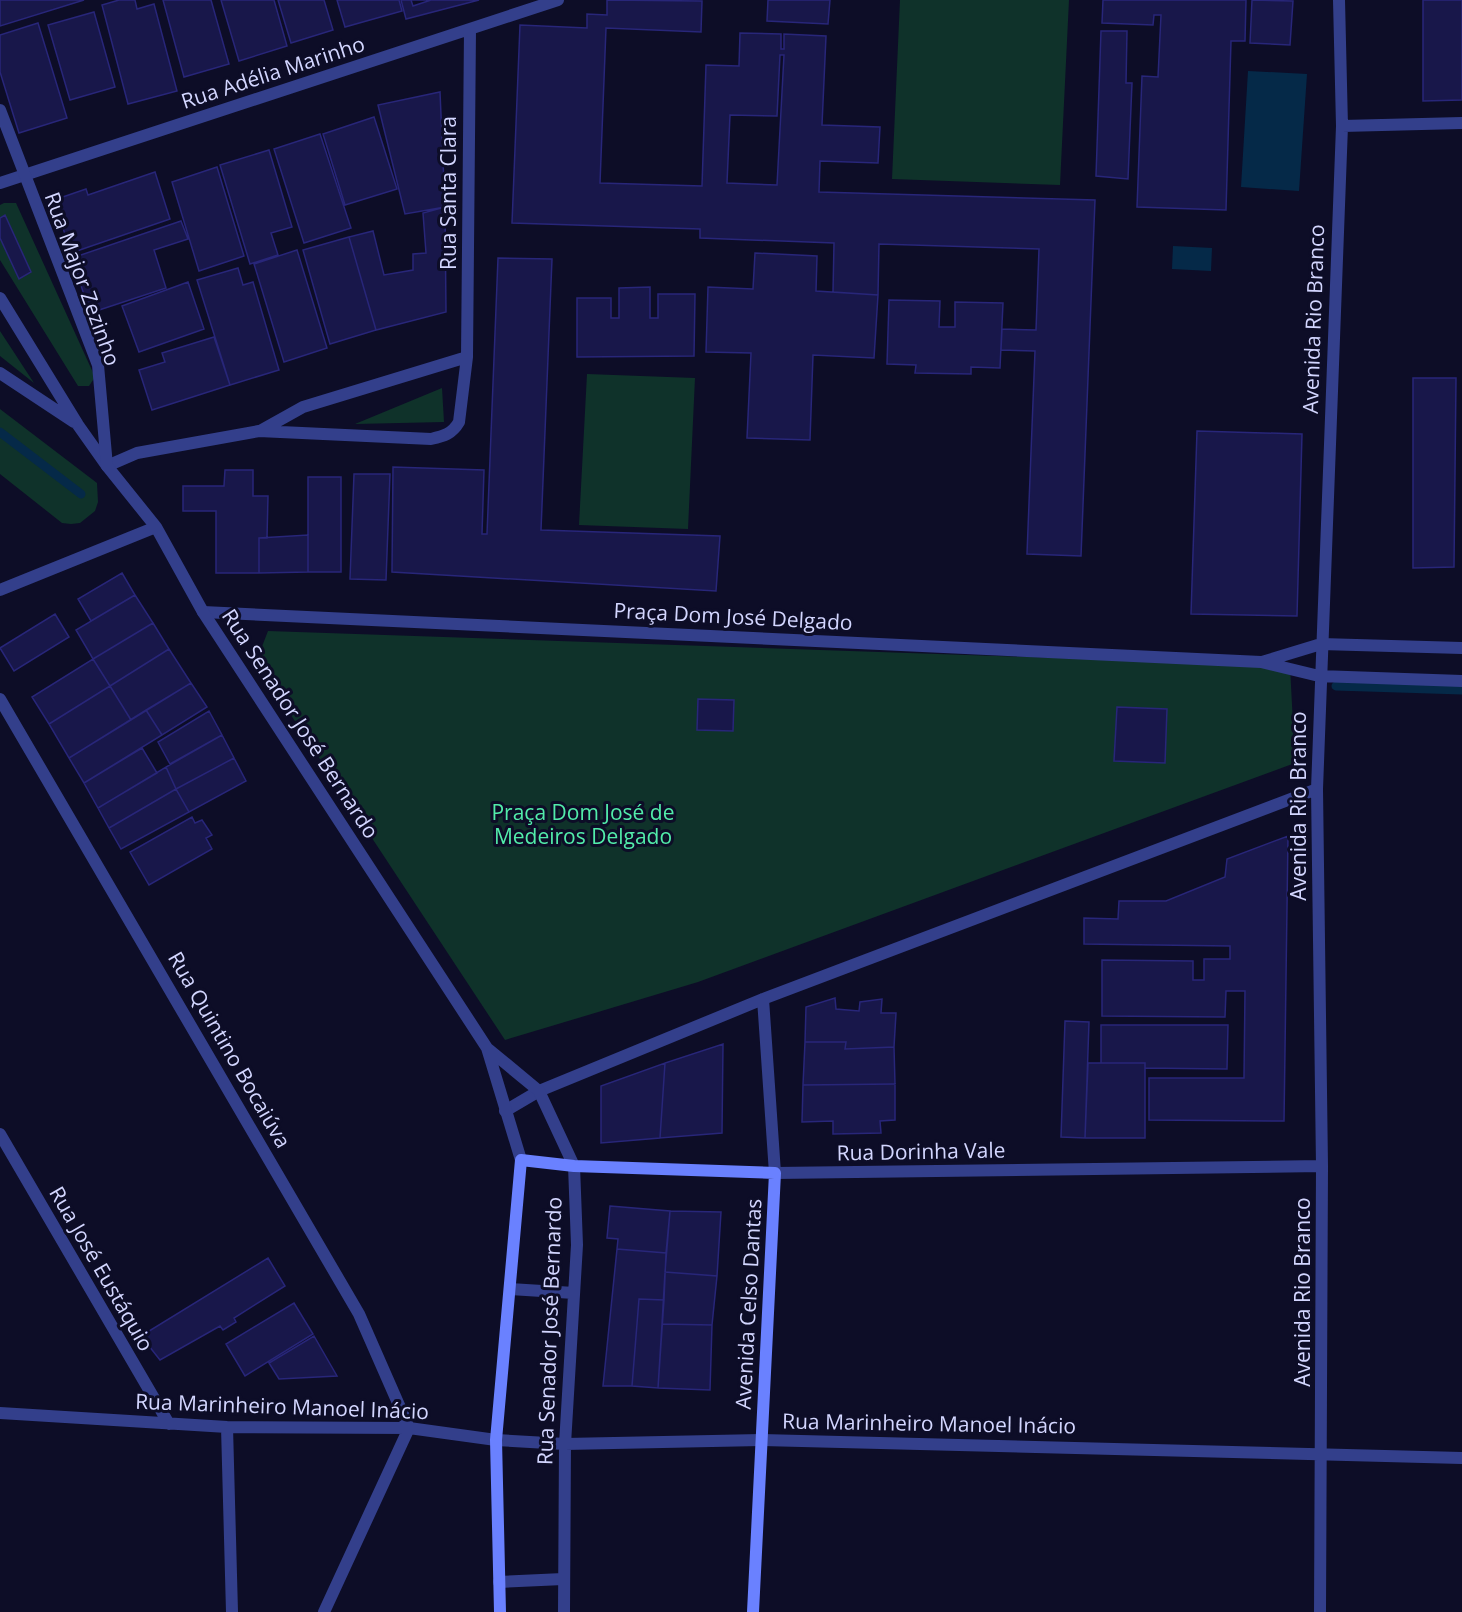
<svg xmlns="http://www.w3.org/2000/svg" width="1462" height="1612" font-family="'Open Sans',sans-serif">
<rect width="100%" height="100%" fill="#0d0d27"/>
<path fill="#0f322a" d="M900 0H1069L1060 185 892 179Z
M4 203H16L95 377 89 386H78L0 260V205Z
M0 331 34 383 0 356Z
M587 374 695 378 688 529 579 525Z
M442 388 444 422 355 424Z
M0 409 97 483 98 502 95 511 80 523 71 524 62 523 0 474Z
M268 631 1290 666 1295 763 698 982 505 1040 256 662Z"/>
<path fill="#052948" d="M1248 71 1307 74 1299 191 1241 187Z
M1173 246 1212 248 1211 271 1172 269Z"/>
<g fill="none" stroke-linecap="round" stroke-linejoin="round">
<path stroke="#052948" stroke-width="9" d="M0 432 81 494
M1336 686 1462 690"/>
</g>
<path fill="#18174a" stroke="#282679" stroke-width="1.5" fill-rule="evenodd" d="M0 0H84L0 26Z
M119 0H135L137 9 154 4 177 91 128 104 102 5Z
M163 0H211L229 64 184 77Z
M221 0H274L287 46 239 61Z
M278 0H324L333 30 291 43Z
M337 0H399L402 11 345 27Z
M401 0H479L406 19Z
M411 0H431L413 6Z
M607 0 702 1 701 32 606 28 600 183 702 186 706 65 739 66 740 33 781 34V49H784V34L826 36 822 125 880 127 878 163 820 161 819 192 1095 200 1081 556 1027 554 1035 351 1001 350 1002 329 1036 330 1039 249 879 244 878 295 833 292 834 243 700 238V229L512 223 520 25 587 28V14L607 15ZM780 55H784L777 185 727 183 730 115 777 116Z
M768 0H830L828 24 767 21Z
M1103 0H1246L1245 41H1231L1226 210 1137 207 1142 76 1158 77 1161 15H1154L1153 25 1102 23Z
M1252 0 1293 1 1290 45 1250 43Z
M1423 0H1462V100L1423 101Z
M94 12 115 87 70 100 48 25Z
M38 23 67 118 19 133 0 72V35Z
M1101 31H1127L1126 83H1132L1128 179 1096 176Z
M440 92 445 207 405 214 378 105Z
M374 117 397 189 345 205 323 134Z
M320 134 351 228 304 243 274 149Z
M269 150 292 227 271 233 278 255 250 264 220 165Z
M217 167 244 256 199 271 172 182Z
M155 172 170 219 71 253 54 200 86 189 88 195Z
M445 207 446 312 376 330 349 237 373 231 384 275 413 270V254L426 253 423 213Z
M5 215 31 272 19 279 0 238V218Z
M181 221 188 239 154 250 166 288 90 313 72 258Z
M349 237 376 330 330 344 303 250Z
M297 250 327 348 284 362 254 264Z
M755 253 817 256 816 291 878 295 874 358 813 355 810 440 747 438 751 353 706 352 708 287 753 289Z
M498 258 552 259 541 530 720 536 716 591 392 572 393 467 484 470 482 534H487Z
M238 268 243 285 253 282 279 370 230 385 197 280Z
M188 282 204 329 139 352 122 306Z
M650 287V318H658V294H695L694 356 577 357V298H611V318H619V288Z
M889 300 940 301 939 327H955V302L1003 303 1000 368 971 367V374L915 373 916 365 887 364Z
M214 337 230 385 152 410 139 370 165 362 162 353Z
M1413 378H1456L1454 567 1413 568Z
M1197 431 1302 434 1297 616 1191 614Z
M225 470H253V496H268L267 538H259V573H216V511H183V486H224Z
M354 474H390L386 580 350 579Z
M308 477H341V572H308Z
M308 535V572L259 573V538Z
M122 573 135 595 91 621 78 599Z
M135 595 153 623 93 659 76 630Z
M55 614 69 637 14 671 0 648Z
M153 623 169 649 110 686 93 659Z
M169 649 191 683 131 720 110 686Z
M93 659 110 686 49 724 32 697Z
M191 683 207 707 162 735 146 710Z
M110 686 131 720 69 758 49 724Z
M698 699 734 700 733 731 697 730Z
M1117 707 1167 709 1165 763 1114 761Z
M146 710 162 735 84 783 69 758Z
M209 711 222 735 170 764 158 742Z
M222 735 234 758 176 789 166 767Z
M142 748 157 773 98 808 84 783Z
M234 758 246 781 189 812 176 789Z
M166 767 176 789 109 828 98 808Z
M176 789 189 812 121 849 109 828Z
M192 817 195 823 202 820 212 835 206 838 212 849 149 885 130 852Z
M1288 836 1284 1121 1149 1120V1078H1244L1245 991H1226L1225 1017 1102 1016V960L1193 961V980H1204V959H1230V946L1084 944V918L1118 919 1119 901H1166L1225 877 1227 859Z
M835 998 836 1009 859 1011 860 1002 882 999 881 1013H896L894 1047 845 1049 846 1042H805L806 1007Z
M1065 1021 1089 1022 1085 1138 1061 1137Z
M1101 1025H1228L1227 1069 1145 1068V1063H1101Z
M805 1042H846L845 1049 894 1047 895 1084 803 1085Z
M723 1044 722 1133 660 1138 665 1063Z
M665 1063 660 1138 601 1143V1086Z
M1088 1063H1145V1138H1085Z
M895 1084V1120L880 1121 881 1133 833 1134V1121L802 1122 803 1085Z
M610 1206 670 1211 666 1253 617 1249 618 1239 607 1238Z
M670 1211 721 1212 717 1276 665 1272Z
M617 1249 666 1253 664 1300 639 1299 632 1386H603Z
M268 1258 285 1286 234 1318 236 1322 223 1330 220 1326 160 1360 141 1336Z
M665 1272 717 1276 712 1325 662 1324Z
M639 1299 664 1300 658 1388 632 1386Z
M294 1303 313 1334 245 1376 226 1344Z
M662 1324 712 1325 710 1390 658 1388Z
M314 1336 337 1376 279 1379 269 1363Z"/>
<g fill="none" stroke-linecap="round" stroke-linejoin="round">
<path stroke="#333f8b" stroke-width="12" d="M1342 126 1462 123
M0 183 558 0
M0 298 78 425 107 466 137 453 259 431 431 439C444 436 452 434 459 422L467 357 470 30
M0 373 74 422
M260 431 303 407 467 357
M203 612 1261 662 1319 676 1462 681
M1262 662 1321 644 1462 648
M0 699 359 1314 409 1428 324 1612
M763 999 775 1173 1322 1166
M505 1111 539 1091 763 999 1317 789
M0 1134 169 1424
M510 1289 574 1293
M0 1413 227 1427 409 1428 496 1440 565 1444 761 1440 1462 1458
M227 1427 232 1612
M499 1582 563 1579
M564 1612 565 1444 577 1245 574 1166
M1320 1612 1322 1166 1317 789 1342 126 1339 0"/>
<path stroke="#333f8b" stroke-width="12" d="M0 110 98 365 107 466 156 527 203 612 487 1048 521 1160
M0 590 156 527
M487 1048 539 1091 574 1166"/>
<path stroke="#6a81ff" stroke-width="12" d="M500 1612 496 1440 521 1160 574 1166 775 1173 753 1612"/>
</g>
<g text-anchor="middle" stroke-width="6" stroke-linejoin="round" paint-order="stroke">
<g font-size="21" fill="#d3d6ff" stroke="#0d0d27">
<text transform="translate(273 73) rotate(-18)" y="7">Rua Adélia Marinho</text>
<text transform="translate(449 193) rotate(-90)" y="7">Rua Santa Clara</text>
<text transform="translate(82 279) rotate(70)" y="7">Rua Major Zezinho</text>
<text transform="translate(1314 319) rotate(-88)" y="7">Avenida Rio Branco</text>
<text transform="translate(733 617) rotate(3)" y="7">Praça Dom José Delgado</text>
<text transform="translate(300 724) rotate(57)" y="7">Rua Senador José Bernardo</text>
<text transform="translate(1299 806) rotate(-90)" y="7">Avenida Rio Branco</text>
<text transform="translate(229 1050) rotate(60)" y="7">Rua Quintino Bocaiúva</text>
<text transform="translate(921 1152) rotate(-1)" y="7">Rua Dorinha Vale</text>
<text transform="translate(101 1269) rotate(60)" y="7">Rua José Eustáquio</text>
<text transform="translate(1303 1292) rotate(-90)" y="7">Avenida Rio Branco</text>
<text transform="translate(749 1304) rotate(-87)" y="7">Avenida Celso Dantas</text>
<text transform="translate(550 1331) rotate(-88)" y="7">Rua Senador José Bernardo</text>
<text transform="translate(282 1407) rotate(2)" y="7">Rua Marinheiro Manoel Inácio</text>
<text transform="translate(929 1424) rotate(1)" y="7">Rua Marinheiro Manoel Inácio</text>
</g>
<g font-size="21" fill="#52ecaa" stroke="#0d0d27">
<text x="583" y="820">Praça Dom José de<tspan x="583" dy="24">Medeiros Delgado</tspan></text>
</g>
</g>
</svg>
